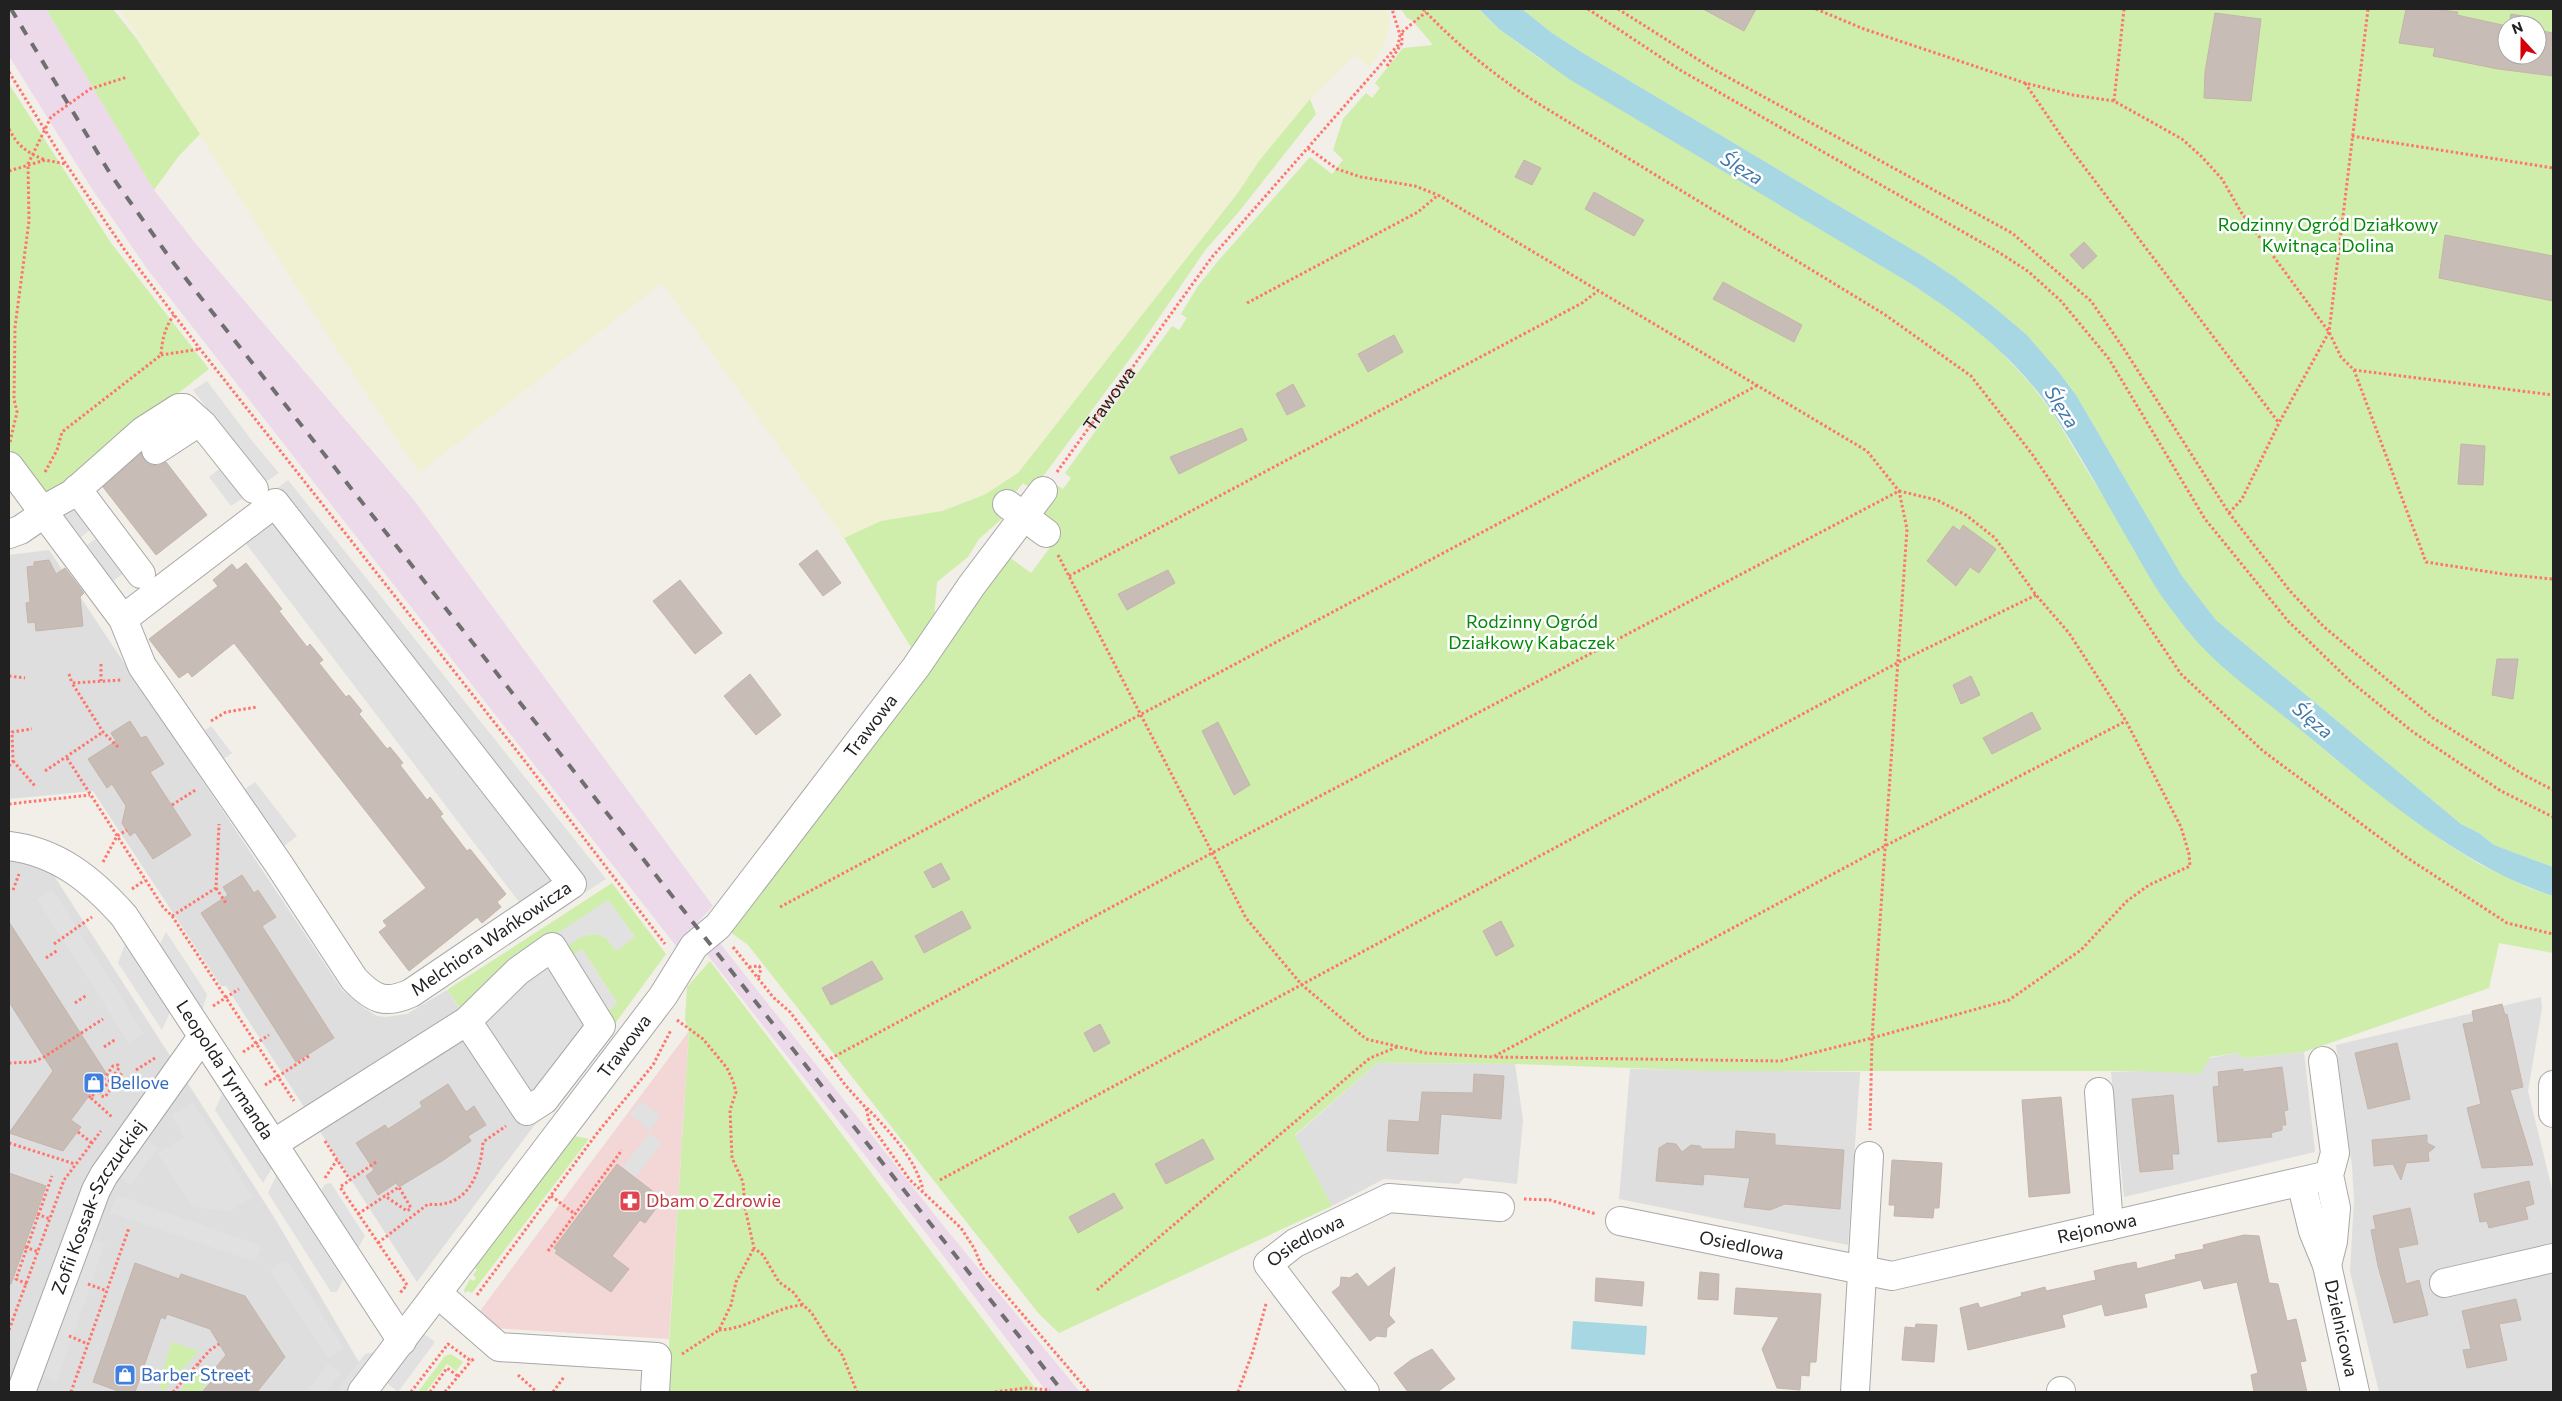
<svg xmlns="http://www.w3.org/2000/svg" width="2562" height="1401" font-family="Commissioner,sans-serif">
<rect width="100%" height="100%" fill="#f2eee8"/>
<path fill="#dfdede" d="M49 550 342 990 364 1008 377 1016 386 1017 407 1014 447 990 536 1123 417 1282 226 986H221L93 791 9 799V555Z
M9 859 49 868 274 1217 363 1369 346 1392H9Z
M2541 997 2542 1008 2528 1091 2553 1193V1392H2379L2350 1272 2354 1200 2352 1166 2336 1045Z
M2304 1052 2315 1152 2124 1197 2111 1072 2141 1071 2237 1053 2244 1058Z
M1377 1063 1515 1064 1523 1120 1517 1184 1464 1178 1459 1184 1384 1179 1332 1206 1295 1136Z
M1630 1069 1860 1072 1848 1245 1619 1199Z"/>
<path fill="#f3d6d6" d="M689 1031 669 1339 493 1328 477 1315Z"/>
<path fill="#ecd9e9" d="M9 9H46L154 190 196 244 413 499 713 906 676 946 148 270 92 189 9 56Z
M719 942 946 1229 1080 1392H1047L926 1233 706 953Z"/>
<path fill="#f0f1d2" d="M120 9H1386L1390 21 1383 48 1376 59 1369 67 1355 55 1310 99 1259 161 1237 194 1018 473 984 495 942 511 881 521 844 538 662 283 419 473 308 305Z"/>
<path fill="#cfeeab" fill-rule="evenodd" d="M46 9H113L136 38 200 134 178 157 154 190Z
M1401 9H1479L1499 29 1540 59 1908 282 1944 305 1980 333 2000 351 2030 383 2052 412 2091 477 2203 648 2334 758 2444 842 2479 864 2529 888 2553 896V953L2499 943 2489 988 2304 1052 2244 1058 2237 1053 2210 1057 2200 1074 2141 1071H1714L1515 1064 1377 1063 1295 1135 1332 1206 1059 1333 1039 1314 748 945 729 931 1005 554 1031 573 1060 534 1040 519 1056 485 1063 489 1071 478 1065 473 1172 326 1179 330 1187 318 1181 314 1198 286 1218 261 1310 157 1332 174 1343 160 1333 150 1343 119 1366 93 1372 98 1380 88 1375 83 1403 48 1433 45 1412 20 1407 18Z
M1522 9H2553V867L2494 845 2479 833 2461 824 2216 620 2182 576 2076 395 2058 371 2027 335 1994 307 1956 278 1923 256 1583 53 1552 33ZM2507 25H2537V55H2507Z
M9 84 111 243 209 369 47 496 9 448Z
M1310 99 1316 114 1237 214 1206 249 1143 341 1033 490 1023 483 1003 509 1005 516 979 539 968 557 937 582 934 618 912 649 844 538 881 521 942 511 984 495 1018 473 1237 194 1259 161Z
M612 883 666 954 611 1029 605 1014 617 1003 582 949 570 957 566 947C576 936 596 929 608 939L635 937 608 900 464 1014 447 990Z
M710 961 1038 1392H666L689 1032 685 1020 687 987Z
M575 1136 589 1139 472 1293 468 1291 465 1293 464 1290 470 1279 474 1281 476 1278 473 1275 477 1270 473 1266Z
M172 1342 199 1351 162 1392 159 1381Z
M451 1354 463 1362 456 1371 447 1364 426 1392H418L445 1356Z
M199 1375 208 1382 200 1392H179L193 1376Z"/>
<path fill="#e1e1e1" d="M207 381 253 442 279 473 264 483 193 390Z
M223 466 246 496 231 506 209 477Z
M288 480 606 879 536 924 231 524Z
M77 505 94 527 81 537 64 515Z
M101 535 128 570 113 581 87 545Z
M211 726 232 753 221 761 200 734Z
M255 782 297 836 284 846 241 792Z
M52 889 144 1033 129 1043 37 899Z
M608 900 635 937 616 951 604 936 591 934 579 938 566 947 570 956 582 949 617 1003 605 1014 611 1029 536 1123 464 1014 510 964Z
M166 932 207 994 201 1014 158 948Z
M125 944 170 1012 162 1030 118 963Z
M222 1094 272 1168 263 1183 215 1110Z
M641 1101 661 1116 650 1131 630 1115Z
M193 1102 253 1197 230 1211 193 1207 158 1153 184 1137 171 1115Z
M649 1133 662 1143 636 1177 623 1167Z
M144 1138 158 1148 131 1185 117 1175Z
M276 1176 343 1279 337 1292H331L268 1193Z
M331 1183 365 1236 356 1252 318 1195 325 1184Z
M117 1195 261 1246 255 1262 110 1213Z
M89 1237 105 1243 57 1381 40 1375Z
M286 1260 344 1348 329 1358 270 1270Z
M420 1331 435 1342 398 1392 383 1380Z
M379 1351 348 1392H336L365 1354Z
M329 1363 341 1373 326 1392H306Z"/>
<path fill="#a6d7e2" d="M1479 9H1522L1552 33 1583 53 1923 256 1956 278 1994 307 2027 335 2058 371 2076 395 2182 576 2216 620 2461 824 2479 833 2494 845 2553 867V896C2462 867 2377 793 2303 732 2270 704 2232 678 2202 647 2187 631 2175 614 2162 597 2152 582 2143 566 2134 550 2107 504 2082 457 2053 413 2017 358 1963 317 1908 282L1569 79 1499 29Z
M1573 1321 1647 1326 1645 1355 1571 1349Z"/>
<path fill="#c7bdb6" stroke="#c5b4a9" d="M1703 9H1756L1744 31Z
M2406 9H2433L2458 12 2457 15 2507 26V55H2537V30L2553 33V76L2498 69 2433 56 2435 48 2399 43Z
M2215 13 2261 19 2251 101 2204 98 2205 72Z
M2511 14 2529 17 2528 25H2509Z
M1524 160 1541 168 1532 185 1515 177Z
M1594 192 1644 220 1634 236 1585 209Z
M2445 235 2553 256V301L2439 278Z
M2084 242 2097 256 2083 269 2070 255Z
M1723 282 1802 325 1794 342 1713 299Z
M1394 335 1403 352 1368 372 1358 354Z
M1293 384 1305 406 1287 415 1276 394Z
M1242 428 1247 440 1179 474 1170 457Z
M2461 444 2485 446 2483 485 2458 484Z
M141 453 149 464 157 466 166 462 207 515 156 555 103 487Z
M1963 525 1996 549 1979 573 1970 567 1956 586 1927 561 1953 526 1960 531Z
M817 550 841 583 823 596 799 564Z
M49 560 56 574 65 568 84 593 80 597 83 626 36 631 35 622 28 623 26 603 30 602 27 567 34 566V562Z
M246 563 282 609 279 611 307 647 310 644 323 660 319 663 346 697 349 695 362 711 359 714 387 749 390 747 403 763 400 765 427 800 430 797 443 814 440 816 467 851 470 849 506 894 497 902 501 907 482 923 477 917 409 971 379 932 387 926 383 921 426 888 234 643 192 677 188 672 179 678 149 639 218 586 213 580 232 564 237 570Z
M1168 570 1175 583 1127 610 1118 594Z
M680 580 722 633 695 654 653 601Z
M2497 659H2518L2513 699 2492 695Z
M750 674 781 715 756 735 724 696Z
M1971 676 1980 695 1961 704 1953 685Z
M2032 712 2041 729 1992 754 1983 738Z
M130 721 141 738 146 736 164 764 150 772 191 835 153 859 135 832 130 836 122 823 126 806 112 784 107 788 88 759 116 741 111 733Z
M1218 722 1250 785 1234 795 1202 731Z
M941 863 950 879 933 888 924 872Z
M242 875 254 893 258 890 276 917 262 926 334 1038 296 1062 201 913 228 895 223 887Z
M962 911 971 928 924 953 915 936Z
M1501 921 1514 946 1496 956 1483 931Z
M9 922 106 1073 71 1120 81 1127 63 1151 9 1133 53 1071 9 1002Z
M872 961 883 979 831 1005 822 988Z
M2502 1004 2505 1015 2507 1014 2523 1087 2510 1090 2533 1165 2482 1168 2467 1108 2481 1104 2463 1024 2474 1022 2472 1011Z
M1100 1024 1110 1043 1094 1052 1084 1033Z
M2397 1043 2410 1099 2368 1109 2355 1053Z
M2282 1067 2288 1110 2284 1111 2286 1125H2282V1130L2271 1133 2272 1137 2218 1142 2213 1087 2219 1086 2218 1072 2243 1069V1072Z
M1474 1074 1504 1076 1501 1119 1441 1114 1438 1154 1387 1151 1389 1120 1419 1122 1422 1092 1473 1093Z
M448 1084 466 1112 474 1106 486 1125 468 1136 471 1141 442 1161 399 1187 396 1183 378 1195 366 1176 374 1170 356 1143 385 1125 388 1129 422 1107 420 1102Z
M2173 1095 2179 1154H2172L2173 1169 2140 1172 2132 1099Z
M2061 1097 2070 1193 2029 1197 2022 1100Z
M1736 1131 1775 1134V1145L1844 1150 1840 1209 1785 1204 1770 1210 1744 1207 1750 1178 1704 1174 1703 1185 1656 1181 1659 1148 1667 1143 1676 1144 1682 1152 1691 1145 1700 1146 1702 1149H1735Z
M2427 1135V1143L2435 1147 2428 1153 2429 1161 2406 1163 2401 1180 2393 1164 2374 1166 2372 1140Z
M1203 1139 1214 1159 1166 1184 1155 1164Z
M1892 1160 1942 1163 1939 1208H1934L1933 1218 1894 1216 1895 1205H1889Z
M617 1164 663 1199 645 1223 640 1220 612 1256 629 1269 611 1292 555 1253 557 1251 554 1248Z
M9 1173 46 1186 11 1284H9Z
M2529 1181 2534 1204 2525 1207 2528 1219 2489 1228 2487 1221 2480 1222 2474 1194Z
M1114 1193 1123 1208 1078 1233 1069 1217Z
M2410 1208 2418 1244 2398 1248 2406 1284 2419 1280 2428 1315 2394 1323 2378 1266 2371 1230 2376 1229 2373 1216Z
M2244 1235 2259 1236 2269 1283 2278 1284 2287 1321 2296 1319 2306 1361 2300 1362 2307 1392H2254L2251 1375 2258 1373 2237 1282 2204 1289 2201 1280 2144 1294 2147 1307 2105 1316 2102 1304 2081 1310 2062 1315 2065 1327 1968 1350 1960 1308 1978 1303 1980 1308 2022 1296 2021 1293 2034 1290 2045 1287 2046 1291 2096 1280 2094 1271 2115 1266 2136 1262 2137 1269 2176 1259 2175 1255 2204 1249 2203 1245Z
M135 1263 179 1279 181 1274 245 1296 285 1357 257 1392H202L211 1382 207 1378 226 1355 210 1329 167 1314 165 1319 161 1317 135 1392H121L93 1382Z
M1395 1267 1389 1315 1395 1322 1387 1328 1386 1337 1377 1336 1370 1341 1332 1292 1340 1286 1341 1277 1350 1278 1357 1273 1368 1287Z
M1700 1272 1719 1274 1718 1300 1698 1299Z
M1596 1278 1644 1282 1642 1306 1595 1301Z
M1736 1288 1821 1294 1816 1362H1810L1809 1376 1801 1375 1800 1390 1777 1388 1762 1349 1779 1317 1734 1314Z
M2516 1299 2521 1320 2499 1324 2507 1360 2467 1368 2463 1350 2471 1349 2462 1311Z
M1916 1324 1937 1325 1934 1362 1902 1360 1905 1327 1915 1328Z
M1432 1349 1455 1379 1437 1392H1408L1394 1373 1411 1360Z"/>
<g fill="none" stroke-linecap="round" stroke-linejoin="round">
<g stroke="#a8a8a8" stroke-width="30">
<g id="minor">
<path d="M156 450 199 422"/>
<path id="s2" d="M9 466 123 619 142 666 278 863 354 979C373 999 385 1005 411 993L572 884 275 503 123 619"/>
<path d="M77 489 141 574"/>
<path d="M1007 504 1046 533"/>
<path d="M9 534 20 530 45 513 52 505 72 494 143 431 179 408H184L203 425 254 489"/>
<path id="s3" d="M9 846C58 852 92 880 124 916L402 1341"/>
<path d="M2323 1061 2335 1153 2329 1175 2336 1208 2333 1241 2327 1265"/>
<path d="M2553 1085V1113"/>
<path d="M2099 1092 2109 1226"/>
<path d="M273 1144 467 1021 518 971 552 947 601 1026 544 1100 527 1111 467 1021"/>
<path id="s4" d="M2301 1182 2313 1231 2327 1265 2355 1392"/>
<path id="s5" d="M1620 1221 1892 1276 2329 1175"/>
<path d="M2444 1283 2553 1258"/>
<path d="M437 1293 499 1347 657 1357 655 1392"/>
<path id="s6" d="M21 1392 96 1190 104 1175 202 1037"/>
<path id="s7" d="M362 1392 663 996 694 946 718 926 916 667 972 585 1043 491"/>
<path id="s8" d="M1365 1392 1268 1264 1295 1243 1389 1198 1500 1207"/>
<path d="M1855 1392 1869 1156"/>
<path d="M2061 1392V1391"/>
</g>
</g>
<g stroke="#ff756c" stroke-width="3" stroke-dasharray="2.5 2.5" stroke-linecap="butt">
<path d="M1423 9C1457 45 1493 74 1534 101L1884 314 1971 376 2032 454 2181 674 2263 751 2406 857 2507 923 2553 934"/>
<path d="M1588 9 1680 70 2000 253 2029 272 2061 301 2109 359 2205 519 2288 621 2350 681 2413 732 2501 791 2553 817"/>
<path d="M1618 9 1713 69 2012 233 2091 301 2124 349 2229 513 2290 591 2323 626 2433 718 2524 775 2553 790"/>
<path d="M1816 9 1864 29 2025 83 2073 95 2114 101 2182 139 2202 157 2222 179 2241 212 2329 332 2341 357 2354 370 2426 562 2503 574 2553 579"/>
<path d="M1402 32 1426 12"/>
<path d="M1387 66 1402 43V32"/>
<path d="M9 72 66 164 124 249 200 349 524 760 665 944"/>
<path d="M2025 83 2066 143 2279 423"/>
<path d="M2114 101 2124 9"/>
<path d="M9 129C17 145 27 153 45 160"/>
<path d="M2352 136 2553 168"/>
<path d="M1308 148 1337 169 1361 177 1415 186 1438 195"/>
<path d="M9 171 45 160 66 164"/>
<path d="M1247 303 1418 212 1438 195 1867 451 1899 491 1907 529 1872 1038 1870 1130"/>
<path d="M161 355 200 349"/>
<path d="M2354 370 2553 395"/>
<path d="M10 442 17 412 14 399 15 327 29 221 28 164 51 117 90 89 127 77"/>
<path d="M45 472 57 450 62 432 161 355C162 340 165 327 174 315"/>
<path id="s1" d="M1057 472 1212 257 1398 45 1400 35 1392 9"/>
<path d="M2229 513 2242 499 2279 423 2329 332 2368 9"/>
<path d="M1058 555 1246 918 1301 984 1366 1039 1425 1053 1493 1057 1885 846 2126 721"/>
<path d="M1069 576 1582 303 1598 291"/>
<path d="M101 664V681"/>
<path d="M69 674 72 683"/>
<path d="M9 676 25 678"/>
<path d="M211 721 226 712 257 707"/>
<path d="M118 747 103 732 72 683 122 680"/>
<path d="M67 758 163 907 172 916 294 1101"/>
<path d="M13 761 35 786"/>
<path d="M9 766 13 761 12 732 32 729"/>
<path d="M45 771 103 732"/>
<path d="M9 804 90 795"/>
<path d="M172 805 197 789"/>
<path d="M103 862 117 836 127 830"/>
<path d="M216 888 226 903"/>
<path d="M132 889 145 880"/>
<path d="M13 890 19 874"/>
<path d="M780 907 1758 385"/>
<path d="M172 916 216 888 219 824"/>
<path d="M54 944 92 917"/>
<path d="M733 947 773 997 790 1012 846 1086 866 1108 870 1124 910 1180 961 1228 974 1248 982 1267 1089 1392"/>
<path d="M46 958 58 950"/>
<path d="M749 967 759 966 761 969 758 979"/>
<path d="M75 1003 87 995"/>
<path d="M213 1006 239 989"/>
<path d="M677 1020 703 1039 727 1068 733 1081 736 1092 730 1110 732 1158 743 1182 745 1208 754 1248 763 1255 779 1282 793 1292 803 1305 811 1312 830 1342 841 1352 857 1392"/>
<path d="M104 1047 116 1039"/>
<path d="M243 1052 269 1035"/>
<path d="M826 1061 1212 853 1899 491 1937 500 1966 515 1995 538 2036 595 2069 633 2126 721 2181 827 2189 854 2190 866 2149 885 2127 901 2081 950 2009 1000 1872 1038 1781 1061 1493 1057"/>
<path d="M9 1063 33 1062 44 1057 103 1019"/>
<path d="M136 1070 155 1058"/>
<path d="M265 1085 309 1056"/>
<path d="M89 1096 91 1098 113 1066 118 1065 119 1068 100 1093 101 1096 105 1097 122 1073"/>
<path d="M91 1098 112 1117"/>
<path d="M867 1108C889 1131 916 1159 923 1190"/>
<path d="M78 1132 92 1143"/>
<path d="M325 1141 350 1180"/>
<path d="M9 1143 75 1164"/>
<path d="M376 1162 340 1187 407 1285 400 1293"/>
<path d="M325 1178 337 1160"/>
<path d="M940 1180 1897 663 2036 595"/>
<path d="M551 1196 575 1214"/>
<path d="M1524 1199 1550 1200 1596 1214"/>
<path d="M37 1214 50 1219"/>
<path d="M358 1214 385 1196 407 1211 411 1208 399 1187 385 1196"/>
<path d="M378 1243 428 1204C467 1209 481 1174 483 1142L506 1126"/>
<path d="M25 1247 39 1252"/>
<path d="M548 1251 622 1150"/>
<path d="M27 1284 16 1279 52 1176"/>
<path d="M88 1284 107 1291"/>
<path d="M1097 1290 1370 1058 1397 1047"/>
<path d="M477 1295 598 1132 653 1065 671 1030"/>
<path d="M9 1330 64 1180 101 1131"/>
<path d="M719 1330C749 1329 774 1307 803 1305"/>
<path d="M69 1336 88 1344"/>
<path d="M682 1354 719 1330 731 1305 736 1282 754 1248"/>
<path d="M197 1364 210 1374"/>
<path d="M518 1375 537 1392"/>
<path d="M71 1392 129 1228"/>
<path d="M173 1392 210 1350 219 1344"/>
<path d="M411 1392 448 1344 471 1361 475 1358"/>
<path d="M430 1392 447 1368 459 1377"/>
<path d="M445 1392 471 1361"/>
<path d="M553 1392 564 1377"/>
<path d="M995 1392 1026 1388 1050 1390"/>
<path d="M1238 1392 1253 1351 1266 1304"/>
</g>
<use href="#minor" stroke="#fff" stroke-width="28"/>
<path stroke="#6f6f6f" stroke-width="4" stroke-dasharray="10 10" stroke-linecap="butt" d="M11 9 111 175 172 261 1063 1392"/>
</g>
<defs>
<g id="shop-square" transform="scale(1.125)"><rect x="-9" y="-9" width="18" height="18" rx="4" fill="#3f7fe0" stroke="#fff"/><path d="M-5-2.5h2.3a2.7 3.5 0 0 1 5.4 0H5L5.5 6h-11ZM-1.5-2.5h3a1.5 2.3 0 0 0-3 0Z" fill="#fff"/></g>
<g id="pharmacy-square" transform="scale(1.125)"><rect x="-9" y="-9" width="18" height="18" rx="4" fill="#e0444e" stroke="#fff"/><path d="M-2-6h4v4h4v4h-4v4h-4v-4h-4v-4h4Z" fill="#fff"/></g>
</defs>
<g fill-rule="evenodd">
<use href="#shop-square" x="94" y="1083"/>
<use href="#pharmacy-square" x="630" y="1201"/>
<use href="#shop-square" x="125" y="1375"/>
</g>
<g text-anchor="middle" stroke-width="5" stroke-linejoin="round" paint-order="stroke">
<g font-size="18" fill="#048a0a" stroke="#fff">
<text x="2328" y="231">Rodzinny Ogród Działkowy<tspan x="2328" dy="21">Kwitnąca Dolina</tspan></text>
<text x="1532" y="628">Rodzinny Ogród<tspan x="1532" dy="21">Działkowy Kabaczek</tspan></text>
</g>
<g font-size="18" fill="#212121" stroke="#fff">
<text dy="6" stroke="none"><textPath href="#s1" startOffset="90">Trawowa</textPath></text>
<text dy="6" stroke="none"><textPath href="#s7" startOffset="839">Trawowa</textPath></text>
<text dy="6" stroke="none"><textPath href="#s2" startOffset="781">Melchiora Wańkowicza</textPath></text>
<text dy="6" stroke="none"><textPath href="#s7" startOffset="434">Trawowa</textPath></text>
<text dy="6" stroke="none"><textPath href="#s3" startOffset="322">Leopolda Tyrmanda</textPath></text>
<text dy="6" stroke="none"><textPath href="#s6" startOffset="201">Zofii Kossak-Szczuckiej</textPath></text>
<text dy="6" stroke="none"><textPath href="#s5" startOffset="488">Rejonowa</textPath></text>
<text dy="6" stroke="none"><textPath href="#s8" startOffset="205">Osiedlowa</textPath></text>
<text dy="6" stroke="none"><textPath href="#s5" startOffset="124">Osiedlowa</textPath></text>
<text dy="6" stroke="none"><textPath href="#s4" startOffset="152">Dzielnicowa</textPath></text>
</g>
<g font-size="18" fill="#366cbe" stroke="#fff" text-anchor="start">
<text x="110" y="1089">Bellove</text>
<text x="141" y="1381">Barber Street</text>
</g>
<g font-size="18" fill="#be3a42" stroke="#fff" text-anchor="start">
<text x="646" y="1207">Dbam o Zdrowie</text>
</g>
<g font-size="19" font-style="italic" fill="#4178a8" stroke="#fff">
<text transform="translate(1742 168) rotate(31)" y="7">Ślęza</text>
<text transform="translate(2062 407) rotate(57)" y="7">Ślęza</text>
<text transform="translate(2313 720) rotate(40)" y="7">Ślęza</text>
</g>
</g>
<rect width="2562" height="1401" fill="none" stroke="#212121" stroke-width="20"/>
<g transform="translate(2522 40) rotate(339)"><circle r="24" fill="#ffffff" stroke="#a6a6a6"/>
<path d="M0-4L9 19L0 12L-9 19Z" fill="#d30009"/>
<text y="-8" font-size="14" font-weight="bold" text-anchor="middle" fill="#212121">N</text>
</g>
</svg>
